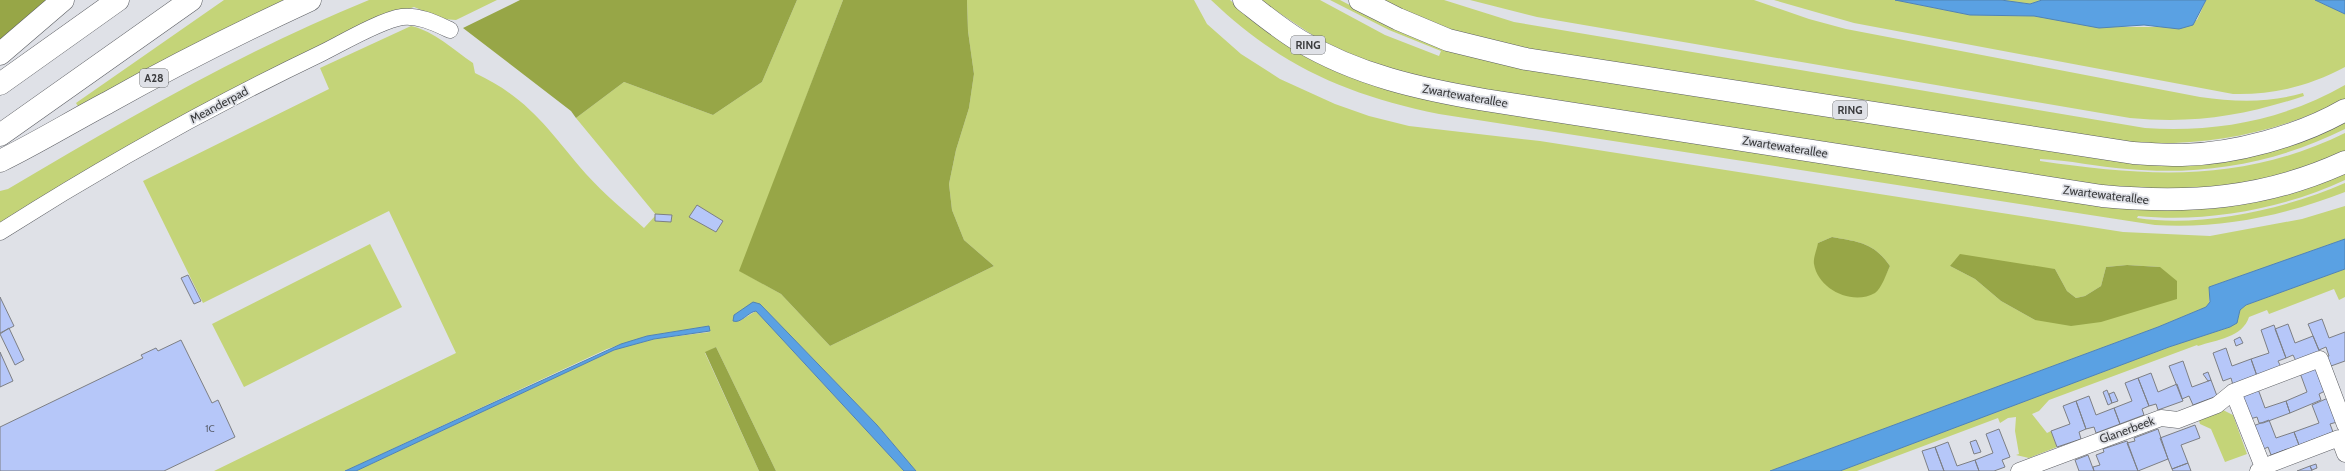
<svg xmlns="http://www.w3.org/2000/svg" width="2345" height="471" font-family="Cabin,sans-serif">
<rect width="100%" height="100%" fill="#dfe1e7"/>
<path fill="#c4d478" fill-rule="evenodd" d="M224 0H286L79 108 76 103Z
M369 0H497L456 20 443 19 414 7 386 17 0 225V191L8 189C125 120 243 51 369 0Z
M797 0H843L740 271 781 294 830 346 994 266 964 240 952 210 949 184 956 150 969 108 974 74 968 31 967 0H1194L1207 24 1241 54 1280 79 1335 104 1369 116 1409 126 1540 141 2123 232 2210 236 2302 219 2345 206V239L2209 287V304L2206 307 2158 327 1770 471H916L877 425 760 304 738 322 756 311 904 471H776L716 347 705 353 759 471H356L614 350 654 339 710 332 709 326 647 336 607 349 345 471H214L456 353 389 211 203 303 143 181 329 89 320 68 411 26C434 31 454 50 473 63L475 73C530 99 548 130 586 174 604 194 625 211 644 228L656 215 576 118 624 82 713 115 762 82ZM1832 237C1859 242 1873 242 1890 266 1880 286 1880 291 1858 297L1818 243ZM2127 265 2160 267 2035 320 2001 301 1975 279 1950 266 2055 269 2067 291 2076 298 2085 296 2101 286 2106 267Z
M1211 0H1230L1250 17 1311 58 2097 205 2345 172V180C2283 209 2206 223 2138 216L2137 218C2202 228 2286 209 2345 183V192C2283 216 2222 229 2155 225L1439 114C1347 95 1280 66 1211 0Z
M1260 0H1320L1385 35 1439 56 1441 51 1389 30 1330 0H1340L1390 26 2106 159 2345 121V129C2277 163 2202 176 2127 169 2098 167 2069 160 2040 159V161C2150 177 2242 183 2345 133V151C2306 169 2261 183 2219 187 2188 190 2157 189 2127 189L1440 82 1368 62 1320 40Z
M1381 0H1444L1514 22 2145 128C2214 133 2284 120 2345 85V99C2280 132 2211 146 2138 143L1536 50 1476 38 1428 21Z
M1470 0H1754L1809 19 1846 29 2200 97C2236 102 2268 103 2303 93L2304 96C2243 116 2194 124 2130 118L1537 17Z
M1774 0H1895L1970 15 2034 16 2124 27H2161L2197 20 2206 0H2315L2345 14V67C2309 86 2274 95 2233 94L1854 23Z
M2001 0H2042L2030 4Z
M370 244 402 307 244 387 212 324Z
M2345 269V297L2339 300 2334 289 2269 314 2267 310 2249 317C2243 337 2216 340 2198 346L2197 345 2049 400 2039 411 2032 414 2047 433 2051 431 2057 447 2029 458 2016 455 2019 454 2015 431 2016 417 2008 418 2000 423 1998 418 1857 471H1840L2169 347 2230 327 2238 319 2240 310 2246 305Z
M2221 409 2233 415 2247 454 2225 462 2211 429 2200 424 2198 418Z"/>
<path fill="#97a647" d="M0 0H56L0 47Z
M520 0H797L762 82 713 115 624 82 576 118 571 111 463 28Z
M843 0H967L968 31 974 74 969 108 956 150 949 184 952 210 964 240 994 266 830 346 781 294 739 271Z
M1832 237C1859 242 1873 242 1890 266 1886 274 1882 288 1875 293 1852 306 1818 289 1814 264 1813 258 1817 249 1818 243Z
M1960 254 2055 269 2067 291 2076 298 2085 296 2101 286 2106 267 2127 265 2160 267 2177 281V299L2101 322 2071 326 2035 320 2001 301 1975 279 1950 266Z
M716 347 776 471H759L705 352Z"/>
<path fill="#5aa1e3" stroke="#5183b2" d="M1895 0H2001L2030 4 2042 0H2206L2193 25 2179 29 2144 25 2099 28 2034 16 1970 15Z
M2315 0H2345V14Z
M2345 239V269L2246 305 2240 310 2237 323 2230 327 2169 347 1840 471H1770L2158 327 2206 307 2210 302 2209 287Z
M753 302 760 304 877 425 916 471H904L756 311C748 312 741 324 733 321L734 315Z
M709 326 710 331 654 339 614 350 356 471H345L621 344 647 336Z"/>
<path fill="#b6c7f9" stroke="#7d7f84" d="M697 205 723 221 716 232 689 217Z
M655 214 672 215 671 222 655 221Z
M188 275 201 301 194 304 181 278Z
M0 297 14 326 0 333Z
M2322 319 2329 338 2345 332V361L2331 366 2327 357 2329 356 2326 347 2319 350 2308 324Z
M2288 324 2295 343 2313 336 2320 353 2296 361 2293 355 2286 358 2275 329Z
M2274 325 2286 358 2278 361 2281 367 2257 376 2251 359 2269 353 2261 330Z
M9 328 24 360 15 365 0 334Z
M2240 337 2243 343 2236 346 2234 340Z
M181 340 212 403 218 400 235 437 164 471H0V427L143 358 141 355 156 348 158 351Z
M2226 348 2232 366 2251 359 2257 376 2233 385 2231 378 2223 381 2213 353Z
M0 352 13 381 0 387Z
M2183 361 2192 387 2211 380 2217 396 2193 405 2189 396 2182 399 2169 366Z
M2316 367 2325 391 2319 394 2321 400 2290 413 2286 401 2307 392 2300 373Z
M2208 372 2211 380 2208 381 2203 374Z
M2151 373 2158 392 2177 384 2183 401 2158 410 2156 404 2149 406 2138 378Z
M2138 378 2149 406 2142 409 2144 415 2120 424 2114 408 2132 401 2125 383Z
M2258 389 2265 408 2286 401 2290 413 2263 423H2259L2257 417 2250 419 2242 395Z
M2107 390 2112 403 2108 405 2103 392Z
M2114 392 2118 401 2112 403 2109 394Z
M2089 396 2096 415 2114 408 2120 424 2096 433 2094 427 2086 429 2076 401Z
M2328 398 2337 422 2330 424 2333 432 2299 445 2294 432 2319 423 2312 405Z
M2076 401 2086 429 2079 432 2081 439 2057 447 2051 431 2070 424 2063 406Z
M2269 420 2276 438 2294 432 2299 445 2271 455 2268 447 2262 450 2253 426Z
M2195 425 2200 438 2181 445 2188 463 2172 469 2160 438Z
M1999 429 2010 457 2002 460 2005 467 1994 471H1979L1975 460 1993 453 1986 434Z
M2158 429 2168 459 2138 471 2127 443 2135 441 2134 438Z
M1976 440 1981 452 1974 454 1970 442Z
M2127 441 2138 471H2094L2093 467 2100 465 2096 455 2104 452 2103 449Z
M1948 442 1957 466 1975 460 1979 471H1944L1935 447Z
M1935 447 1944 471H1929L1922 451Z
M2088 455 2094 471H2079L2075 460Z
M2188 463 2191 471H2173L2172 469Z
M2316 464 2317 468 2312 470 2310 466Z
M2310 466 2312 471H2297Z"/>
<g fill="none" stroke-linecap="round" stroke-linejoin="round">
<g stroke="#5c5e63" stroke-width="17">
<path id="minor" d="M0 232C104 166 211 106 322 53 342 43 381 20 402 17 419 15 435 23 450 30
M2233 392 2263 467
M2019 471 2161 418 2178 420 2217 405 2233 392 2320 359 2345 425
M2258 471 2263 467 2339 438 2345 454"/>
</g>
<g stroke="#5c5e63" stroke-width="23">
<path id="primary" d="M1244 0C1262 14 1280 29 1300 41 1357 75 1420 89 1485 100L2102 196C2189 204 2264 199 2345 162
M1360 0 1398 19 1448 40 1526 59 2133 153C2149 154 2166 155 2182 155 2234 154 2300 136 2345 110"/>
</g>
<g stroke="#5c5e63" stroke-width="23">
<path id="motorway" d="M0 54 63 0
M0 84 118 0
M0 135 191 0
M0 161C37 143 71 122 107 103 173 66 241 32 310 0"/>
</g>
<use href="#minor" stroke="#fff" stroke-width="16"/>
<use href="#primary" stroke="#fff" stroke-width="22"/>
<use href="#motorway" stroke="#fff" stroke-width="22"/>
</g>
<g text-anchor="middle" stroke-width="3.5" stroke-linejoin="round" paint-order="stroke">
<g font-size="10" fill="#5a5f6d">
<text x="210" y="432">1C</text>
</g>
<g fill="#dfe1e7" stroke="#6c6e71" stroke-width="1">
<rect x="1291" y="36" width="34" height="18" rx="3"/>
<rect x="140" y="69" width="28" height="18" rx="3"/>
<rect x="1833" y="101" width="34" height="18" rx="3"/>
</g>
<g font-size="11" font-weight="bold" fill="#3b3c3e">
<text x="1308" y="49">RING</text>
<text x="154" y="82">A28</text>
<text x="1850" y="114">RING</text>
</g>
<g font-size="12" fill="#3b3c3e" stroke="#dfe1e7">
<text transform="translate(1465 96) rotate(10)" y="4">Zwartewaterallee</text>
<text transform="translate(219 105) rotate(-28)" y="4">Meanderpad</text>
<text transform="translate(1785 147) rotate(9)" y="4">Zwartewaterallee</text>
<text transform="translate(2106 195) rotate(7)" y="4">Zwartewaterallee</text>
<text transform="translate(2127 430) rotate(-20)" y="4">Glanerbeek</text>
</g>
</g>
</svg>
